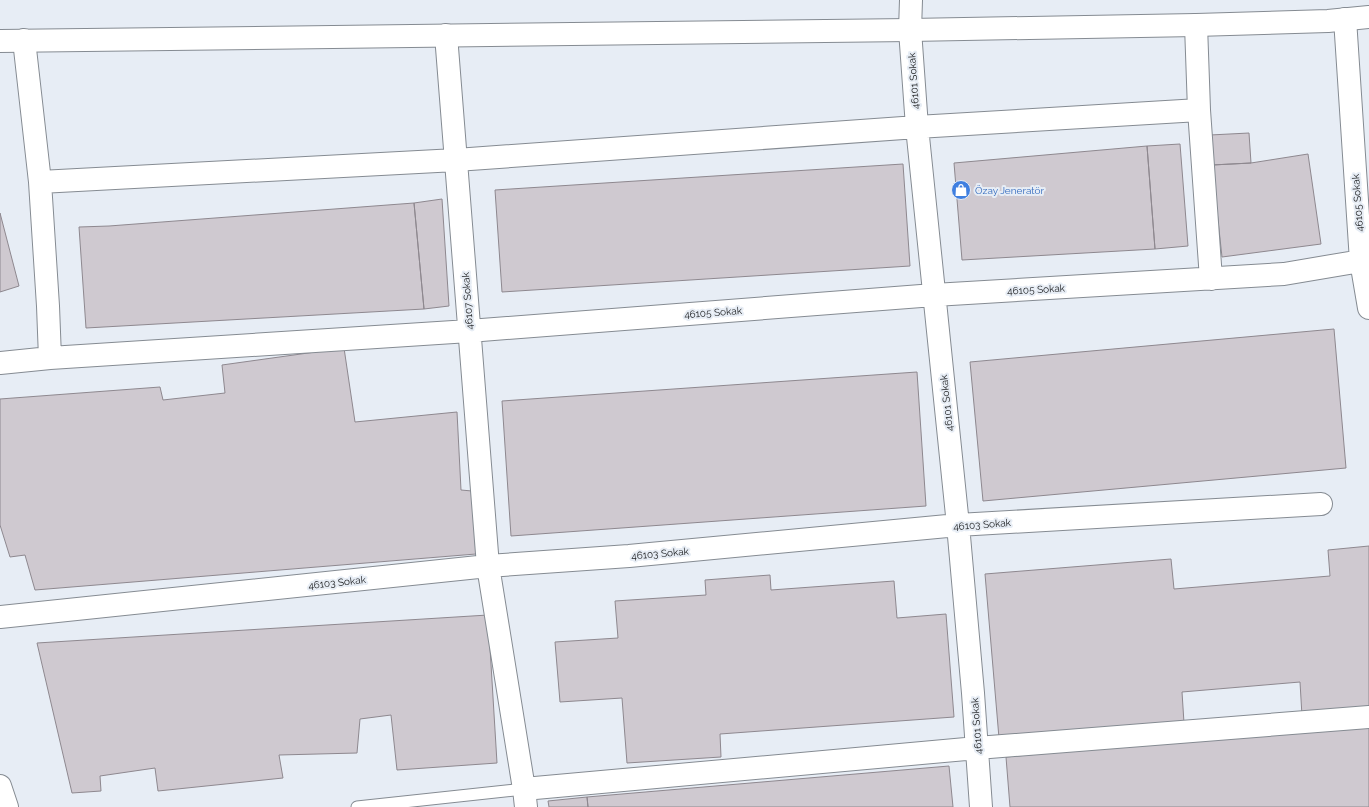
<svg xmlns="http://www.w3.org/2000/svg" width="1369" height="807" font-family="Raleway,sans-serif">
<rect width="100%" height="100%" fill="#e7edf5"/>
<path fill="#cfc9d0" stroke="#8e888f" d="M1249 133 1251 163 1212 165 1210 135Z
M1180 144 1188 246 1155 249 1147 146Z
M1147 146 1155 249 962 260 954 163Z
M1308 154 1321 244 1222 257 1212 165 1251 163Z
M903 164 910 266 502 292 495 190Z
M442 199 449 306 424 309 414 203Z
M414 203 424 309 86 328 79 227 109 226Z
M0 213 19 286 0 292Z
M1334 329 1346 468 983 501 970 362Z
M344 348 355 422 457 412 461 490 472 491 476 554 35 590 25 555 10 557 0 525V399L160 387 163 400 225 393 222 365Z
M917 372 926 506 511 536 502 401Z
M1369 546V710L1302 716 1300 682 1182 692 1184 723 999 738 985 574 1171 559 1174 589 1330 576 1328 550Z
M770 575 771 590 894 581 897 618 946 614 954 717 720 734 721 757 627 763 622 698 560 702 555 642 618 638 615 601 706 595 705 580Z
M488 615 497 763 397 770 391 715 360 719 357 753 279 755 283 778 158 791 155 768 100 776 101 791 72 793 37 643Z
M1369 724V807H1010L1006 757Z
M949 766 953 807H588L587 797Z
M587 797 588 807H549L548 801Z"/>
<g fill="none" stroke-linecap="round" stroke-linejoin="round">
<g stroke="#858b92" stroke-width="13">
<path id="service" d="M357 807 524 789"/>
</g>
<g stroke="#858b92" stroke-width="24">
<path id="minor" d="M911 0 910 30 917 127 958 525 973 693 981 807
M446 35 488 566 524 789 526 807
M24 40 40 182 48 306 50 358
M1199 110 1211 279
M40 182 456 160 917 127 1199 110 1196 25
M1361 261 1369 308
M0 363 50 358 469 331 934 295 1284 274 1361 261 1345 19
M0 617 488 566 629 556 958 525 1321 504
M524 789 977 748 1369 717"/>
</g>
<g stroke="#858b92" stroke-width="24">
<path id="tertiary" d="M0 41 910 30 1196 25 1328 21 1369 17
M0 786 7 807"/>
</g>
<use href="#service" stroke="#fff" stroke-width="11"/>
<use href="#minor" stroke="#fff" stroke-width="22"/>
<use href="#tertiary" stroke="#fff" stroke-width="22"/>
</g>
<defs>
<g id="shop-disc" transform="scale(1)"><circle r="9.5" fill="#3f7fe0" stroke="#e7edf5"/><path d="M-5-2.5h2.3a2.7 3.5 0 0 1 5.4 0H5L5.5 6h-11ZM-1.5-2.5h3a1.5 2.3 0 0 0-3 0Z" fill="#fff"/></g>
</defs>
<g fill-rule="evenodd">
<use href="#shop-disc" x="961" y="190"/>
</g>
<g text-anchor="middle" stroke-width="4" stroke-linejoin="round" paint-order="stroke">
<g font-size="10" fill="#1a1c1e" stroke="#e7edf5">
<text transform="translate(913 81) rotate(-94)" y="4">46101 Sokak</text>
<text transform="translate(1357 203) rotate(-94)" y="4">46105 Sokak</text>
<text transform="translate(1036 289) rotate(-3)" y="4">46105 Sokak</text>
<text transform="translate(467 301) rotate(-94)" y="4">46107 Sokak</text>
<text transform="translate(713 312) rotate(-4)" y="4">46105 Sokak</text>
<text transform="translate(946 403) rotate(-96)" y="4">46101 Sokak</text>
<text transform="translate(982 524) rotate(-4)" y="4">46103 Sokak</text>
<text transform="translate(660 553) rotate(-5)" y="4">46103 Sokak</text>
<text transform="translate(337 582) rotate(-6)" y="4">46103 Sokak</text>
<text transform="translate(976 726) rotate(-94)" y="4">46101 Sokak</text>
</g>
<g font-size="10" fill="#366cbe" stroke="#e7edf5" text-anchor="start">
<text x="975" y="194">Özay Jeneratör</text>
</g>
</g>
</svg>
